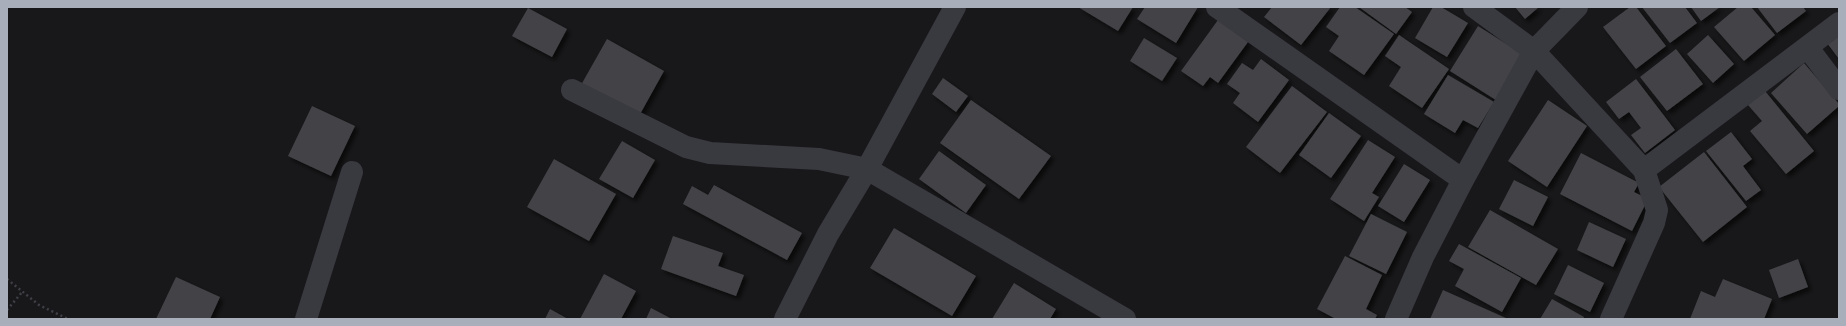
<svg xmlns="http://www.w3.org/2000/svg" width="1846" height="326" font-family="Helvetica,sans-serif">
<defs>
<filter id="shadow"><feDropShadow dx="3.5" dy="3.5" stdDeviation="2" flood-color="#0009"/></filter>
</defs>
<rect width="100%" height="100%" fill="#18181a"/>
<path fill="#424347" filter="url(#shadow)" d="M1078 7H1133L1118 31Z
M1145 7H1198L1176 43 1137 19Z
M1272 7H1331L1301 45 1264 17Z
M1340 7H1355L1394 34 1364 75 1329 51 1339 36 1326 27Z
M1359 7H1405L1412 12 1396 34Z
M1433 7H1441L1468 23 1447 57 1415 38Z
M1515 7H1539L1525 19Z
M1630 7H1636L1666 46 1636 69 1603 27Z
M1642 7H1685L1697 23 1670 43Z
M1691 7H1720L1701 21Z
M1738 7H1751L1775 35 1744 61 1714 27Z
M1757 7H1803L1806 11 1777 33Z
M528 8 567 29 552 57 512 36Z
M1218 20 1248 42 1218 83 1210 77 1203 86 1181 71Z
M1478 26 1527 57 1499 102 1450 71Z
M1839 28V59L1824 39Z
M1399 35 1449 69 1422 108 1389 86 1401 67 1385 56Z
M1708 35 1734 64 1713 83 1687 54Z
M1144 38 1177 58 1162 81 1130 61Z
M607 39 664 71 639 116 581 85Z
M1676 49 1703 84 1667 111 1640 77Z
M1261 59 1289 80 1258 122 1233 103 1240 93 1227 84 1242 63 1253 70Z
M1804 63 1839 104V106L1807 134 1771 93Z
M1448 75 1494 102 1478 128 1463 120 1455 133 1424 114Z
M943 78 968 96 956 112 932 94Z
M1636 79 1675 130 1645 153 1631 135 1641 128 1629 112 1619 119 1606 102Z
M1292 86 1327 112 1280 173 1246 147Z
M1765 91 1814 151 1786 174 1750 131 1762 121 1748 105Z
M971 100 1051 156 1019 199 940 143Z
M1548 100 1587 126 1547 187 1508 161Z
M312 106 355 126 331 176 288 156Z
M1329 113 1361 136 1331 178 1299 155Z
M1731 132 1752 159 1743 166 1761 190 1746 201 1706 151Z
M1368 140 1395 157 1372 193 1379 197 1364 221 1330 199Z
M622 141 655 160 633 198 599 179Z
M939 151 986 185 966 213 919 179Z
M1704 152 1747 207 1703 242 1659 187Z
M1581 153 1639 183 1634 192 1648 199 1632 231 1560 194Z
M554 159 616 194 589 241 527 207Z
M1404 164 1430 180 1404 222 1378 206Z
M1514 180 1548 197 1533 226 1499 209Z
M714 185 802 233 787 260 683 204 692 186 708 195Z
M1490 210 1558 249 1536 285 1468 247Z
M1371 214 1407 232 1386 274 1349 256Z
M1589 222 1626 239 1613 267 1577 250Z
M894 228 976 276 952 316 870 268Z
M673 236 723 253 718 266 744 275 736 296 661 269Z
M1459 244 1521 278 1502 312 1455 286 1464 269 1449 261Z
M1345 256 1382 275 1366 309 1377 315 1375 319H1336L1317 309Z
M1798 259 1808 287 1779 298 1769 270Z
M1568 265 1604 283 1590 312 1554 294Z
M604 274 636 291 621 319H580Z
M176 277 220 297 210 319H156Z
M1723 279 1772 299 1764 319H1690L1701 291 1715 297Z
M1014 283 1056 309 1050 319H992Z
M1443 290 1508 319H1430Z
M1552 299 1584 317 1583 319H1540Z
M651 308 672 319H646Z
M550 309 568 319H545Z"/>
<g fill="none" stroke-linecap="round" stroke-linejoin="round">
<path stroke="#3f4047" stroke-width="2.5" stroke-dasharray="2 3" stroke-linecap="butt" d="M7 279 39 305 68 319
M7 310 23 291"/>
<path stroke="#393940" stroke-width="22" d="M1217 7 1463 180
M1474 7 1534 51 1644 170 1657 210 1654 223 1611 319
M1808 48 1839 89
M572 90 686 147 710 153 819 159 867 169 1125 319
M1644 170 1839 23
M306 319 352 172
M785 319 828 234 867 169 955 7
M1396 319 1423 257 1463 180 1534 51 1577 7"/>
</g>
<rect width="1846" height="326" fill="none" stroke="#a9aebb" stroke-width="16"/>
</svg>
